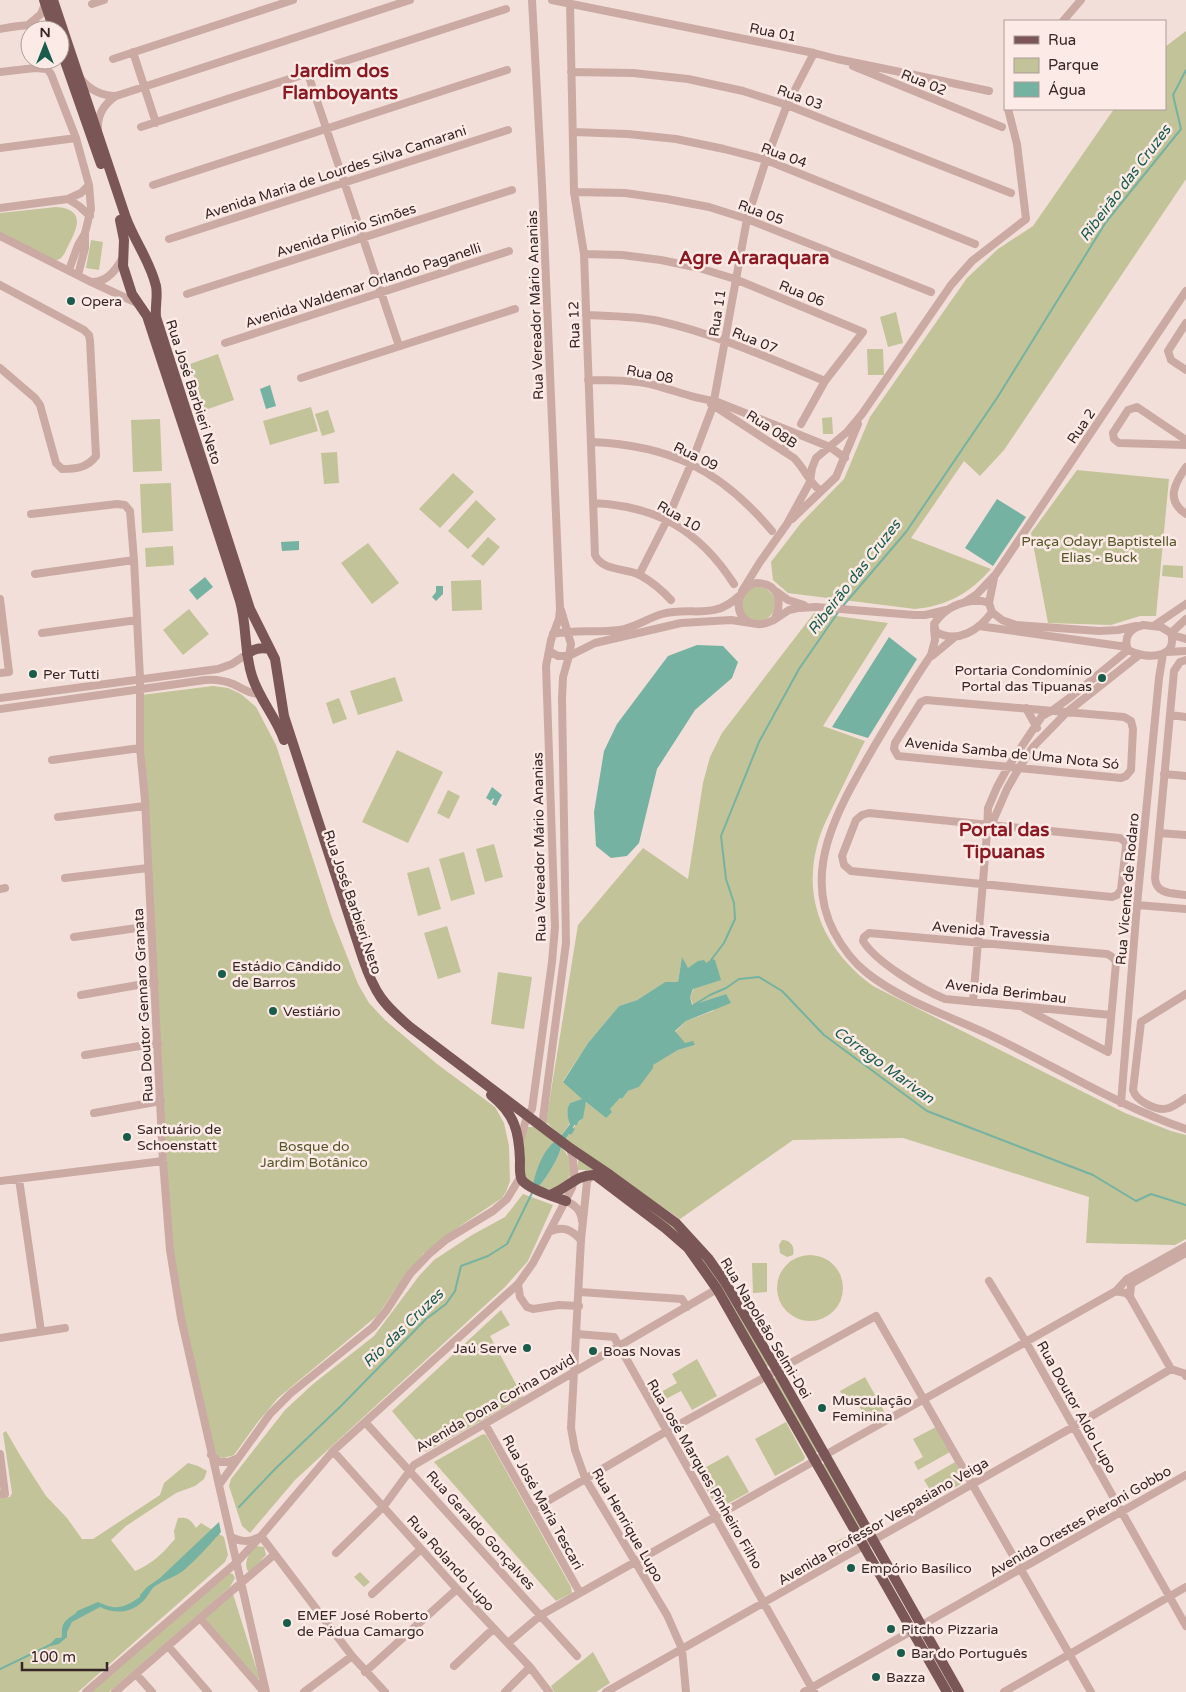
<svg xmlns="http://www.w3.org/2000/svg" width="1186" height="1692" font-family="'Varela Round',sans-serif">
<rect width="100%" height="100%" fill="#f3dfd9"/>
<path fill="#c2c398" d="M1186 31V179L1004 450 980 476 964 461 911 538 991 569C970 593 947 606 915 609L788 593 773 580 771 562 801 523 844 479 870 417 967 278 998 249 1033 226 1114 109H1165V47Z
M56 207C84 209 79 225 69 244 67 248 65 254 61 258 58 260 57 260 54 260L0 234V213Z
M91 240 103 242 99 270 86 268Z
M896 312 903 343 888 347 880 317Z
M867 349H883L884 375H868Z
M218 354 234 400 205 410 190 364Z
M311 407 318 431 270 445 263 421Z
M328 410 335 432 322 436 315 414Z
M832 417 833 434H823L822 418Z
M160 419 162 471 133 472 131 420Z
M337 452 339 483 324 484 321 453Z
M1077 470 1169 479 1156 616H1140L1111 625 1048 623 1031 533Z
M453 473 474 492 440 528 419 509Z
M171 483 173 531 142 533 140 484Z
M476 500 496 519 468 549 448 531Z
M488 537 500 547 483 566 471 556Z
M368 543 399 583 372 604 341 563Z
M173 546 174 565 146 567 145 548Z
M1163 565 1183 566V578L1162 576Z
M481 580 482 610 452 611 451 581Z
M741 604a17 17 0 1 1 34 0a17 17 0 1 1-34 0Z
M189 609 209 634 183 655 163 630Z
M814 613 888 623 823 726 865 741C855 760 846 780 836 800 829 815 821 829 817 846 802 903 827 952 873 986L1125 1113 1171 1131 1186 1135V1239L1175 1245 1086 1243 1089 1197 903 1138 793 1140 680 1219 565 1140 569 1134 571 1135 575 1125 581 1120 586 1102 606 1118 610 1109 620 1098 622 1099 628 1091 639 1087 652 1065 678 1050 695 1045 685 1044 675 1032 686 1021 713 1011 726 994 693 1005 690 997 706 963 688 969 682 958 678 982H665L637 1000 619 1006 588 1043 563 1081 583 1099 570 1103 567 1113 570 1123 561 1136 546 1122 578 925 643 848 688 879 703 783 710 757 722 733Z
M395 677 403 701 358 715 350 691Z
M213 686 228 688 241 694 256 707 276 745 332 918 358 984 369 1003 385 1020 437 1064 495 1107 504 1123 509 1146 510 1181 506 1192 502 1198 460 1226 423 1254 394 1291 378 1315 278 1398 257 1423 234 1455 224 1458 216 1457 180 1309 172 1258 141 695Z
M339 698 347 719 333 724 326 703Z
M397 750 443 772 408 843 362 822Z
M448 790 460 796 449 819 437 813Z
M494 844 503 877 485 882 476 849Z
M464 852 475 894 451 901 439 859Z
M429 867 441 909 418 916 407 873Z
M447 926 461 972 438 979 424 933Z
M498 972 532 977 524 1029 491 1024Z
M528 1127H534L555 1141 533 1185 524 1181 521 1166 524 1131Z
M561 1147C582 1168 568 1196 538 1187 545 1181 560 1156 561 1147Z
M578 1156 677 1228 709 1263 769 1366H765L707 1269 597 1173 588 1170H578Z
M523 1194 553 1205 528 1261 505 1287 295 1480 250 1533 242 1526 229 1486 231 1479 285 1410 313 1384 374 1336 419 1276 434 1260 472 1235 505 1217Z
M782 1240C791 1240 795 1247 793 1255L787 1257 780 1253 779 1245Z
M777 1288a33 33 0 1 1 66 0a33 33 0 1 1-66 0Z
M752 1263H767V1292L753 1293Z
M501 1310 510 1325 490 1336 523 1397 426 1452 392 1411Z
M697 1359 717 1396 692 1410 681 1391 658 1403 654 1396 677 1383 672 1374Z
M776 1377 818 1452H815L773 1378Z
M865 1377 885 1413 868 1422 856 1401 847 1405 840 1391Z
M786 1422 805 1457 804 1460 775 1476 755 1439Z
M936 1427 950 1452 918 1470 914 1462 923 1457 913 1439Z
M6 1431 21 1457 46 1496 67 1518 82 1539H93L160 1495 164 1483 188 1463 198 1466 207 1471 204 1479 195 1486 176 1493 126 1526 111 1540 135 1571C152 1564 163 1553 175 1539L174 1531 178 1518C188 1517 191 1520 196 1528L201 1523 224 1537 228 1555 225 1562 78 1692H0V1498L10 1497 12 1493 3 1433Z
M483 1434 486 1435 571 1587 572 1593 556 1601 434 1462Z
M728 1455 749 1492 720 1508 716 1507 697 1472Z
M955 1462 963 1477V1483L935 1498 924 1480Z
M823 1464H825L866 1536 865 1537 863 1538 822 1466Z
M849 1535 853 1541 852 1546 834 1556 828 1546Z
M255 1546 264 1547 266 1555 251 1571H248C243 1564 249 1552 255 1546Z
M360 1572 370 1582 364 1587 354 1577Z
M229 1573 233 1574 235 1578 230 1587 109 1692H90Z
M233 1594 259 1677 258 1680 205 1618Z
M593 1652 610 1683 596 1692H554L551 1686Z"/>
<path fill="#76b2a2" d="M270 385 276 406 266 409 260 389Z
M997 499 1026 517 993 566 965 548Z
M299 541V550L282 551 281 542Z
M205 577 213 587 197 600 189 590Z
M436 586H443V594L436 601 432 597 436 592Z
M889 637 917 659 868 738 832 727Z
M697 645 723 646 738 662 732 678 695 710 657 769 639 843 627 856 611 858 596 846 594 812 604 751 617 724 668 656Z
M492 787 502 795 496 806 492 804 494 799 493 798 491 801 486 798Z
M682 957 688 968 698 961 704 960 706 963 712 959 715 960 721 980 693 989 690 997 692 1005 726 994 731 1003 686 1021 675 1031 685 1043 693 1041 695 1045 678 1050 653 1065V1068L639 1087 628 1091 622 1099 620 1098 610 1109 612 1112 606 1118 586 1102 583 1118 578 1122 577 1125H574L573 1128 575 1129 571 1135 569 1134 565 1140 561 1136 570 1124C567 1116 566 1110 570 1103L582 1099 563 1082 588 1043 619 1006 637 1000 665 982H678Z
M555 1141 561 1147C560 1156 545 1181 538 1187L533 1185C536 1170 542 1152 555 1141Z
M219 1522 221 1532C209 1545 197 1559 183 1571 175 1577 164 1580 155 1586 151 1589 149 1594 146 1598 133 1613 117 1615 100 1607L72 1622 67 1632V1637L59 1644 51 1646 50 1644 56 1638H60L62 1637C61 1622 65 1621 76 1613L77 1611 98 1602C117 1611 123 1608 140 1597V1595L147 1587 160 1578Z"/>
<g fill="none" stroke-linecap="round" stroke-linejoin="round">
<path stroke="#76b2a2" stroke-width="2" d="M842 607 906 532 997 398 1106 222 1181 129 1173 95 1186 70
M711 960 724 943 735 919 734 903 726 879 721 836 759 742 799 669 839 611
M692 1006 710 995 726 988 739 979 759 977 782 991 824 1035 927 1111 1093 1175 1136 1201 1151 1194 1186 1205
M239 1507 275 1469 341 1406 426 1319 446 1304 455 1291 461 1266 488 1256 507 1244 532 1193
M0 1669 52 1644"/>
<path stroke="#ccaaa4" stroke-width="8" d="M552 0 814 53 837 59 910 74 989 91
M92 4 104 0
M570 4 574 192 584 254 595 555C602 571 626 568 640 575 652 582 662 590 671 600
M1063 21 1081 0
M28 25 41 14 45 4
M0 29C18 26 37 22 54 30
M133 52 156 123
M113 59 293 0
M853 66 1002 127
M0 72 35 68 47 69 51 74 76 138 89 185 91 209 85 233V248L78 275
M571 72 633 73 688 79 743 91 787 105 1011 193
M308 74 399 346
M81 79C90 90 101 96 116 96L410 0
M141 127 506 9
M98 130C97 115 104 104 116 96
M573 132 628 134 676 139 724 149 766 160 975 244
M0 148 76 138
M153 185 507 70
M574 192 625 193 667 199 709 207 747 219 931 292
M68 199 79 206 90 216
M0 208 68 199 81 193 89 185
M0 236 89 281 137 303
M169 239 508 130
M584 254 622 255 661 260 699 268 735 279 863 332 825 381 801 424
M69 270 78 245 84 235
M93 282C107 282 116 270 122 259
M0 285 84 330 89 335 90 341 96 456C87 468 76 469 62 469L56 463 40 405 35 398 0 368
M187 294 512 190
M586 315C610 316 635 316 659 321 716 334 771 359 825 381
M1186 323 1168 351 1171 360 1186 370
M225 343 509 251
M301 378 515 309
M588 380C610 380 633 380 654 385 674 390 694 399 715 401L830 447 845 458
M711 404 794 458C805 469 809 483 821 491
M1186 440 1137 407 1128 410 1113 433 1114 439 1119 443 1186 445
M591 442C670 445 721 470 772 531
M783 451 794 433
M1186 467C1175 483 1165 500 1186 514
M593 503C657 506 699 530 734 584
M31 514 117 504 125 505 130 511 134 560 140 678V748L145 800 163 1161 170 1250 181 1318 266 1692
M792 519 836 477 858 424
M35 574 134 560
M639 575 667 520 691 464 713 406 747 219 766 160 787 105 814 53
M756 583C779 583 783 602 774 620 768 622 764 625 758 624 733 623 732 590 756 583Z
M742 591 760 562 787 524 810 482 812 468 816 458 847 432 862 414 951 285 972 261 1026 219 1017 144 1008 109
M777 592 788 600 804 605
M0 599 9 672 0 673
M971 601H982L989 603 992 612C979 630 958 644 936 632L934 624C944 610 954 604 971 601Z
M965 602 977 594 996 574 1186 291
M989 603 994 578
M992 612 1002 620 1016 625 1099 631 1118 630 1136 626
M774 620 789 610 798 608 816 607 914 615H925L946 610
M1143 625 1161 627 1171 633C1179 660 1144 659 1128 650 1123 637 1130 628 1143 625Z
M1155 625 1186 604
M979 626 1127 647
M934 628 935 640 931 655C911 684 893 715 875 745 843 801 800 867 834 932 842 947 853 962 867 973 904 1002 950 1016 992 1036 1057 1067 1118 1106 1186 1129
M42 633 137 620
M1171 633 1186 619
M553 634C574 629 597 633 619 630 634 628 648 618 662 614 692 606 713 621 739 596
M1172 635 1186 639
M549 651 558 656H569L595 643 681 623 731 620 751 623
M1167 652 1186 651
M932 656 955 637
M1186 660 1180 662 1174 671 1155 878C1156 895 1173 893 1186 895
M0 698 218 669 232 664 247 654
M926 700 1124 717 1131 721 1133 729 1131 770 1126 776 1121 778 898 756 894 749 895 743 921 702Z
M1026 708 1037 728
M0 709 205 680C216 679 223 680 233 684 242 688 249 694 259 694
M1170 715 1186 717
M52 760 140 748
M1164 774 1186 776
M869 813 1120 838 1125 842 1126 846 1121 890 1117 895 1112 897 851 871 844 865 842 856 856 820 862 815Z
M58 817 145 806
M990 828 1007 789 1019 768 1033 747 1067 712 1139 655
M1159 833 1186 835
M65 878 148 868
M0 889 5 888
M1137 905 1186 909
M74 937 151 926
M1186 994 1141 1022 1133 1090C1136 1101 1157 1112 1169 1108 1175 1106 1181 1101 1186 1098
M81 995 155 982
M973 1002 987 833 988 808 997 787 1008 767 1042 716 1053 710 1072 696 1128 650
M1022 1007 1108 1052 1116 963C1115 959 1112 956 1107 954L869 933 864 937 863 941C876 962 921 989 945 999L1111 1015
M85 1055 158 1043
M1121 1103 1137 905 1159 678 1163 654
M94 1113 161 1101
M542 1126 566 943 562 699 563 677 569 656 571 644 561 610
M520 1141 527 1116 532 1109 552 962 555 927 546 666 551 640 559 619 560 609 542 185 532 0
M595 1175 589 1178 587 1182 581 1240 571 1428 575 1450 585 1478 667 1615 682 1649 686 1692
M19 1179 41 1331
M0 1181 163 1161
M566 1201C575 1205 581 1210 582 1221
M549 1232C563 1225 572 1230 581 1240
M989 1281 1026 1342 1186 1626
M518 1284 520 1297 527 1307 533 1309 559 1305 579 1306
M1116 1291 1126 1293 1130 1297 1171 1369 1186 1374V1376
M580 1292 682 1299 687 1307
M1130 1297 1131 1285 1134 1282 1186 1253
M577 1334 614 1337 814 1692
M0 1338 65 1328
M365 1422 577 1656
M485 1424 580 1593
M333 1451 457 1589 530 1667 549 1692
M0 1454 5 1494H0
M211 1455 219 1462H228L236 1459
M219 1485 270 1414 291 1393 373 1327 386 1311 410 1274 429 1254 447 1239 493 1211 507 1199 521 1176
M534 1509 667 1431 876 1316 1091 1692
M261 1536 352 1656 385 1692
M231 1537C240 1541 247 1543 257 1538
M336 1553 384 1506 414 1465 717 1289
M372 1594 421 1549
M200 1618 264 1692
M508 1643 541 1615 1116 1291 1127 1279 1186 1246
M168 1646 208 1692
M454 1666 493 1629
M365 1672 457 1589
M136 1674 152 1692
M86 1692 237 1562 261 1536 333 1451 518 1284 533 1263 572 1188C576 1176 574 1160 570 1148
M115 1692 200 1618 275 1554
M304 1692 352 1656
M505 1692 530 1667
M606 1692 1073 1427 1171 1369
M804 1692 1186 1475
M1004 1692 1186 1587"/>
<path stroke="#7a5756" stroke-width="10" d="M44 0 54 30
M53 0 126 218C135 242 150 261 156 286 158 296 155 306 156 317L250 609 275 659 284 716 363 959C375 994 383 1004 410 1027L570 1148 610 1175 676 1223 708 1258 725 1282 777 1370 959 1692
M60 47 101 164
M120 220 124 240 123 266 132 294 147 316C178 411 210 506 240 601 247 625 244 652 252 676 259 699 276 717 284 740
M247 654C254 648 261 647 270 649
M491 1095C515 1114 519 1132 520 1160 520 1166 519 1175 522 1180 527 1187 541 1192 549 1195 566 1190 576 1174 595 1175L665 1228 688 1248 717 1289 947 1692
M549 1195 566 1201"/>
</g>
<g fill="#195c4b" stroke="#fbeae5" stroke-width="2">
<circle cx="71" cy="301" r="5"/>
<circle cx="33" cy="674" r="5"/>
<circle cx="1102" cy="678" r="5"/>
<circle cx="222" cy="974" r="5"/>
<circle cx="273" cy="1011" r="5"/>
<circle cx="127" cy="1137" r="5"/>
<circle cx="527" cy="1348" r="5"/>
<circle cx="593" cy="1351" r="5"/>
<circle cx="822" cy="1408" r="5"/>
<circle cx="851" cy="1568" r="5"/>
<circle cx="287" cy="1623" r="5"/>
<circle cx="891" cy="1629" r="5"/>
<circle cx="901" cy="1653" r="5"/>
<circle cx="876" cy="1677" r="5"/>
</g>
<g text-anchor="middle" stroke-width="5" stroke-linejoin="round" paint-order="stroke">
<g font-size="14" fill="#372626" stroke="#fbeae5">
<text transform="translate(773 32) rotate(11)" y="5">Rua 01</text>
<text transform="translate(924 82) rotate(22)" y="5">Rua 02</text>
<text transform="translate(800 97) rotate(20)" y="5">Rua 03</text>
<text transform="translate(784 155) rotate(20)" y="5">Rua 04</text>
<text transform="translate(335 172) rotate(-18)" y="5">Avenida Maria de Lourdes Silva Camarani</text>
<text transform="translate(761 212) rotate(20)" y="5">Rua 05</text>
<text transform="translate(346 230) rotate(-18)" y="5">Avenida Plínio Simões</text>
<text transform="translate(363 285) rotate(-18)" y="5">Avenida Waldemar Orlando Paganelli</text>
<text transform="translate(802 293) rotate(22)" y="5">Rua 06</text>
<text transform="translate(535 305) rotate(-92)" y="5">Rua Vereador Mário Ananias</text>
<text transform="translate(717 313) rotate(-81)" y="5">Rua 11</text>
<text transform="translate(574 325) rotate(-92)" y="5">Rua 12</text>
<text transform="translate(755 340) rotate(22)" y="5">Rua 07</text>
<text transform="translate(650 374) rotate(11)" y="5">Rua 08</text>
<text transform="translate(194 392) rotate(72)" y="5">Rua José Barbieri Neto</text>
<text transform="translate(1081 426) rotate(-56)" y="5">Rua 2</text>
<text transform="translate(772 429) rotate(33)" y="5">Rua 08B</text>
<text transform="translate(696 456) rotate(26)" y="5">Rua 09</text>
<text transform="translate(679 516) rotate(30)" y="5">Rua 10</text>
<text transform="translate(1012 753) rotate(6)" y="5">Avenida Samba de Uma Nota Só</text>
<text transform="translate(539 847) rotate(-91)" y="5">Rua Vereador Mário Ananias</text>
<text transform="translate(1127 889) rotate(-85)" y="5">Rua Vicente de Rodaro</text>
<text transform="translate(353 902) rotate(71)" y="5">Rua José Barbieri Neto</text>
<text transform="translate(991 931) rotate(5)" y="5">Avenida Travessia</text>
<text transform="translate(1006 991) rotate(7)" y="5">Avenida Berimbau</text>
<text transform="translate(143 1005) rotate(-93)" y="5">Rua Doutor Gennaro Granata</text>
<text transform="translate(766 1328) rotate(59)" y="5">Rua Napoleão Selmi-Dei</text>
<text transform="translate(495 1403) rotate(-30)" y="5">Avenida Dona Corina David</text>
<text transform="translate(1077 1407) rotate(61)" y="5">Rua Doutor Aldo Lupo</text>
<text transform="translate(705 1474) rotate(60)" y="5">Rua José Marques Pinheiro Filho</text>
<text transform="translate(543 1502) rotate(61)" y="5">Rua José Maria Tescari</text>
<text transform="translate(883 1521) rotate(-30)" y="5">Avenida Professor Vespasiano Veiga</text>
<text transform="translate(1080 1521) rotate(-30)" y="5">Avenida Orestes Pieroni Gobbo</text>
<text transform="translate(628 1525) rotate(60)" y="5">Rua Henrique Lupo</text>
<text transform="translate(481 1530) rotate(48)" y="5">Rua Geraldo Gonçalves</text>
<text transform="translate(451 1563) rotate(48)" y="5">Rua Rolando Lupo</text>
</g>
<g font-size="14" fill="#372626" stroke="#fbeae5" text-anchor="start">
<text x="81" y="306">Opera</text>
<text x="1092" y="675" text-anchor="end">Portaria Condomínio<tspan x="1092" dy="16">Portal das Tipuanas</tspan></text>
<text x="43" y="679">Per Tutti</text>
<text x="232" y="971">Estádio Cândido<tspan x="232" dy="16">de Barros</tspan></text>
<text x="283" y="1016">Vestiário</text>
<text x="137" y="1134">Santuário de<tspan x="137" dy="16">Schoenstatt</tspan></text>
<text x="517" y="1353" text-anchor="end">Jaú Serve</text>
<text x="603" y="1356">Boas Novas</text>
<text x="832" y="1405">Musculação<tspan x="832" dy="16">Feminina</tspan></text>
<text x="861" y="1573">Empório Basílico</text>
<text x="297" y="1620">EMEF José Roberto<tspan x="297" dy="16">de Pádua Camargo</tspan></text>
<text x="901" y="1634">Pitcho Pizzaria</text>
<text x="911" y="1658">Bar do Português</text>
<text x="886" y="1682">Bazza</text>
</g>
<g font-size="14" fill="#555728" stroke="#fbeae5">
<text x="1099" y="546">Praça Odayr Baptistella<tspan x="1099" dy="16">Elias - Buck</tspan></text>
<text x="314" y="1151">Bosque do<tspan x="314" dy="16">Jardim Botânico</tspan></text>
</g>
<g font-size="15" font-style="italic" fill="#195c4b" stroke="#fbeae5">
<text transform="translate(1125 183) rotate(-53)" y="5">Ribeirão das Cruzes</text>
<text transform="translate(854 577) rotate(-52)" y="5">Ribeirão das Cruzes</text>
<text transform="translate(884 1065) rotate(36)" y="5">Córrego Marivan</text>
<text transform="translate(403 1328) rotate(-44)" y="5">Rio das Cruzes</text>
</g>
<g font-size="19" font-weight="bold" fill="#8c1922" stroke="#fbeae5">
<text x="340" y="77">Jardim dos<tspan x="340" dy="22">Flamboyants</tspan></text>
<text x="754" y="264">Agre Araraquara</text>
<text x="1004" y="836">Portal das<tspan x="1004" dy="22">Tipuanas</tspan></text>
</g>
</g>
<rect x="1004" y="20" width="162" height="90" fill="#fbeae5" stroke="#ad9c99"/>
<rect x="1014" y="36" width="25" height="8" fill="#7a5756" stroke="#ad9c99"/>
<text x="1048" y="45" font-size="15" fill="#372626">Rua</text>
<rect x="1014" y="58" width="25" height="15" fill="#c2c398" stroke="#ad9c99"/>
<text x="1048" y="70" font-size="15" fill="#372626">Parque</text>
<rect x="1014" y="82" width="25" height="15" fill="#76b2a2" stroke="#ad9c99"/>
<text x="1048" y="95" font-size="15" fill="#372626">Água</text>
<g transform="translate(45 45)"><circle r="24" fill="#fbeae5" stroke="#ad9c99"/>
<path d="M0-4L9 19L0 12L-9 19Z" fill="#195c4b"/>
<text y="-8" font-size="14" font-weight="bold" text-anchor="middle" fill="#372626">N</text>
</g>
<path d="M22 1662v8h85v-8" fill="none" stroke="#372626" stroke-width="2.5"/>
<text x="30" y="1662" font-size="15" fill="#372626" stroke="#fbeae5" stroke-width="4" paint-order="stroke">100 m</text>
</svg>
